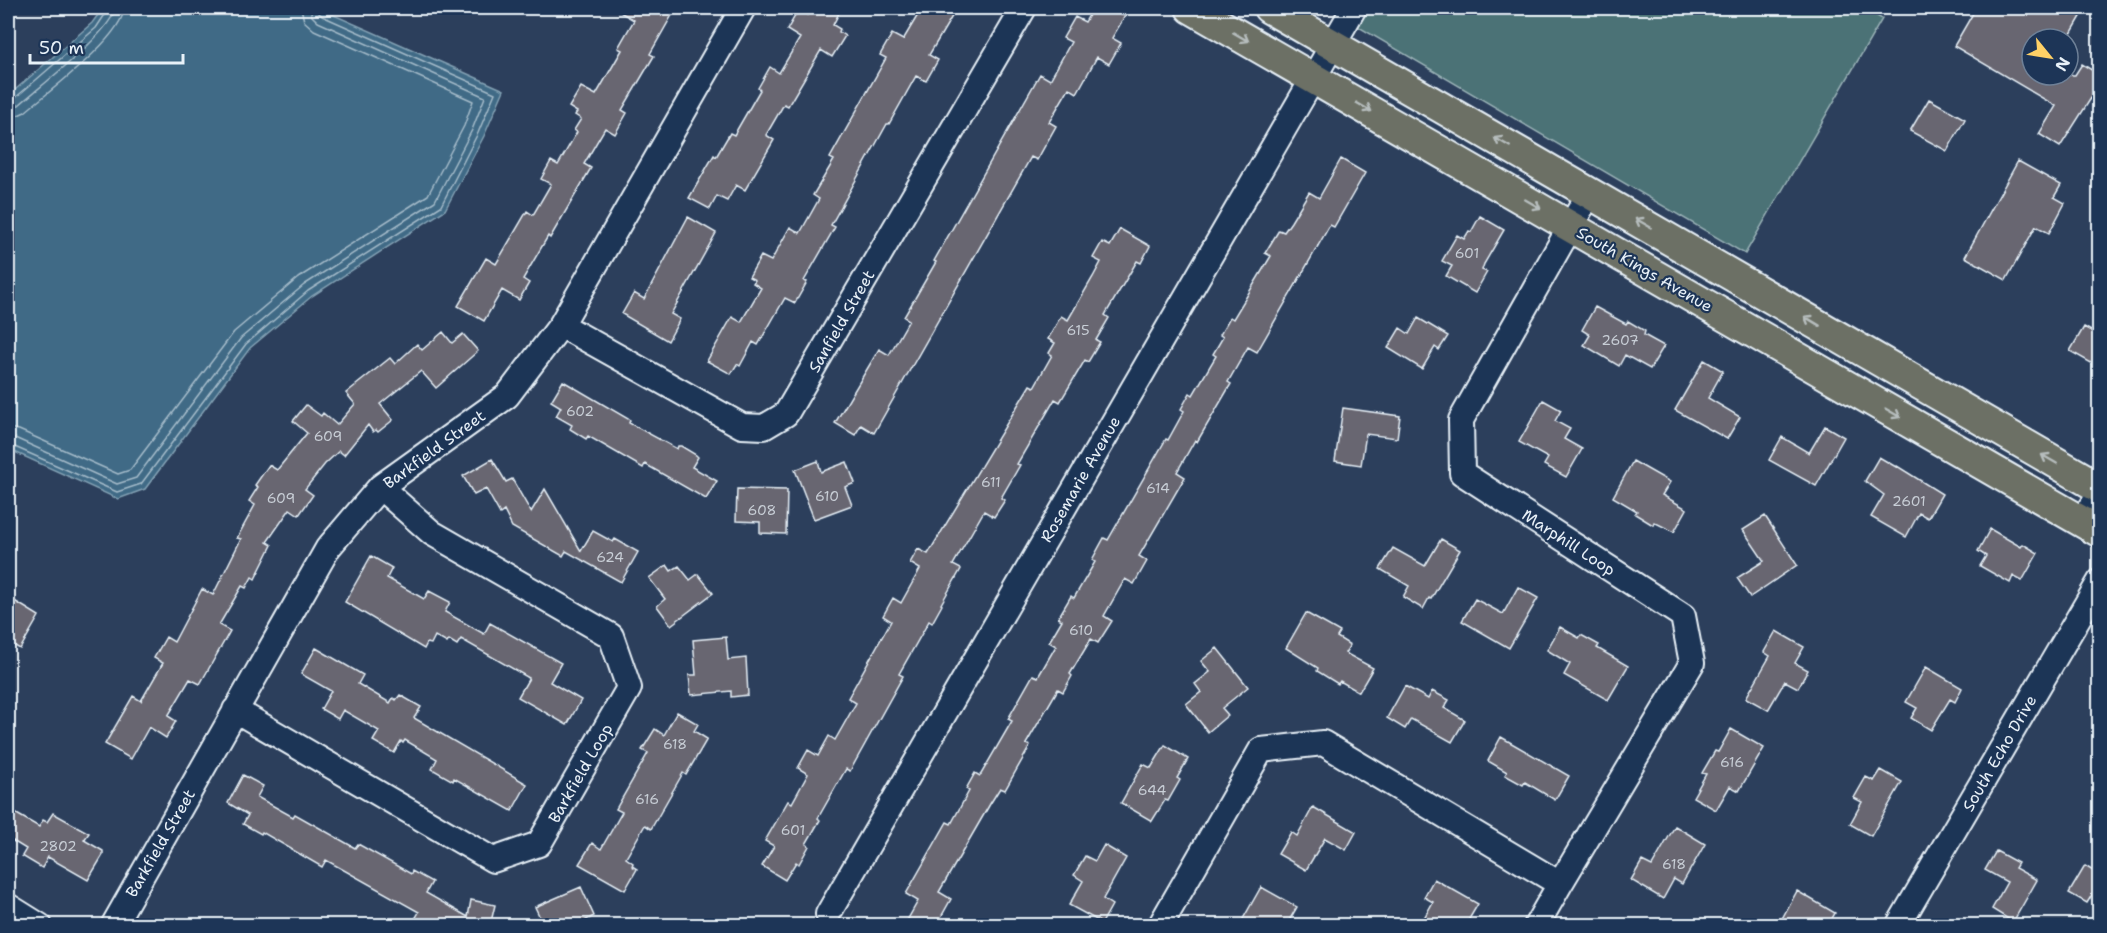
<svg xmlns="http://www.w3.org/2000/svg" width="2107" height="933" font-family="'Shantell Sans',sans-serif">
<rect width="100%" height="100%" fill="#2c3f5c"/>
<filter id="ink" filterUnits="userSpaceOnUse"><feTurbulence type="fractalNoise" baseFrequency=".0167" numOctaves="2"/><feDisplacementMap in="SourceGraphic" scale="12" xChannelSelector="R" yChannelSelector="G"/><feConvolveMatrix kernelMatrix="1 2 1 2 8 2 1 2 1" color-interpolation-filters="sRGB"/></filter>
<g filter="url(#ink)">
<path fill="#4b7276" stroke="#9ab2b7" stroke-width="1.5" d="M1368 8H1864L1882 19 1745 254 1357 26Z"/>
<path fill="#406b86" stroke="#83a1b4" stroke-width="1.5" d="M103 8H318L504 90 484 136 445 210 312 296 250 348 145 489 118 499 8 449V96L92 23Z"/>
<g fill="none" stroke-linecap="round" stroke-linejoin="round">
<path stroke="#a5bbca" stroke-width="1.5" d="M8 101 14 99 96 28 106 13 107 8
M8 108 19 105C39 87 113 31 115 8
M8 117 16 116 25 112C48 92 123 37 124 8
M8 428 19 430 118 474 130 470 234 332 298 278 428 195 464 126 473 101 314 30 304 21 301 8
M8 437 15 438 117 484 136 478 241 338 304 285 435 201 472 130 485 97 318 22 312 16 310 8
M8 444 117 492 141 484 246 344 308 291 441 206 478 133 495 93 322 16 318 12V8"/>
</g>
<path fill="#686671" stroke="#e8f1f8" stroke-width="1.5" d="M613 8H676L650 54 654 56 622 110 627 113 615 134 605 128 584 164 591 168 550 238 548 236 523 279 529 283 519 300 502 290 484 321 458 306 486 258 496 264 527 211 533 215 551 184 541 179 551 161 558 165 577 132 574 130 581 119 575 115 577 112 569 107 581 87 596 95 622 50 618 48 634 20Z
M812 8H829L839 13 833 25 840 29 839 32 845 36 832 57 821 50 788 106 784 104 766 135 774 140 745 190 736 185 727 201 717 196 710 209 689 198 714 155 716 157 730 133 734 135 760 90 758 88 770 67 779 73 800 38 787 30 799 9 808 15Z
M922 8H957L929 55 938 60 926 81 916 76 889 124H887L831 225 835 227 804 281 807 282 795 303 785 298 758 345 753 342 740 366 737 364 731 374 707 361 732 317 741 322 761 288 753 283 755 280 749 277 761 256 771 261 790 227 800 233 819 199 813 195 834 160 830 158 886 58 880 55 892 34 903 40Z
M1093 8H1110L1125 16 1112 38 1121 43 1109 64 1097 57 1077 93 1069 88 1049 122 1056 126 1037 160 1031 157 874 433 861 425 855 435 835 423 879 349 889 355 909 320 904 317 936 262 934 261 1040 74 1050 80 1071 42 1063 38 1075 17 1085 22Z
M1976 8H2086L2068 39H2032V75H2075L2082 64 2100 75V84L2060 147 2039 134 2056 106 1954 46Z
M1929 99 1965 119 1947 151 1910 131Z
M1341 159 1365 173 1334 227 1330 225 1257 352 1248 347 1228 382 1231 384 1197 442 1195 440 1177 472 1185 477 1139 556 1147 561 1134 584 1125 579 1104 616 1112 621 1098 643 1091 639 1070 674 1072 676 1063 692 1058 689 1026 744 1030 746 1005 790 1000 788 990 804 939 892 951 899 936 926H904L918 901 906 894 947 822 951 824 969 791 966 789 975 773 980 776 1012 721 1008 719 1033 675 1038 677 1056 646 1049 642 1062 620 1058 618 1071 596 1074 598 1095 562 1092 560 1104 538 1108 540 1166 439 1168 440 1184 411 1181 409 1190 393 1193 395 1216 356 1213 354 1223 337 1220 335 1230 317 1233 319 1271 256 1265 253 1279 230 1284 232 1291 222 1309 192 1319 198Z
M2018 161 2061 185 2054 197 2065 203 2049 233 2036 226 2006 280 1965 257Z
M1480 216 1504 230 1484 264 1482 270 1487 272 1475 293 1446 276 1452 266 1442 261 1457 235 1464 239 1469 231 1471 232Z
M688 217 716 233 671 314 680 319 668 341 622 314 634 293 644 299Z
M1120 229 1150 246 1141 263 1137 261 1105 315 1109 318 1096 340 1100 342 1088 362 1085 360 1060 402 1055 399 1017 464 1020 465 1001 498 1005 500 994 517 984 511 953 565 961 569 941 604 942 605 932 623 929 621 899 674 903 676 850 771 846 769 818 818 820 820 806 844 809 846 799 864 796 862 785 880 762 866 774 846 765 841 788 801 792 803 808 774 798 768 808 750 818 756 829 736 835 740 856 703 848 698 891 621 883 616 893 598 901 603 920 569 910 563 918 549 928 554 1030 385 1034 387 1052 355 1049 353 1055 343 1048 339 1061 316 1068 320 1093 277 1101 262 1093 258 1102 242 1110 246Z
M1595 307 1626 324 1628 321 1645 331 1644 335 1664 346 1650 369 1625 355 1619 366 1584 345 1590 335 1582 330Z
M1418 318 1448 336 1439 350 1435 347 1422 369 1388 348 1400 328 1409 334Z
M2084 327 2100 336V368L2070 351Z
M443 332 452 343 463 334 478 351 436 388 421 371 380 404 393 420 378 432 376 430 373 432 368 425 344 455 339 451 325 464 305 489 313 495 299 515 290 509 267 542 272 545 255 579 252 577 246 588 242 586 219 625 230 631 212 663 200 684 190 679 168 716 176 721 166 738 149 727 131 759 105 744 133 696 141 701 163 663 154 658 166 637 174 642 202 589 213 595 241 539 237 538 255 505 249 501 258 487 255 485 269 465 277 470 307 433 293 421 306 405 321 416 323 413 337 425 355 404 346 393 390 358 395 364 417 344 422 350Z
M1704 360 1723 371 1708 398 1740 417 1727 439 1675 410Z
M563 381 630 420 629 423 677 449 678 446H681L696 455 698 457 692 467 717 481 706 499 645 464 643 468 588 436 586 439 570 429 572 425 556 416 561 407 551 401Z
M1543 400 1561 410 1555 421 1570 429 1564 439 1582 449 1566 477 1544 465 1548 458 1519 442Z
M1343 408 1400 416 1397 438 1366 434 1361 465 1335 461Z
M1825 426 1844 437 1816 486 1769 460 1782 437 1809 453Z
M1879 457 1896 467 1897 466 1942 494 1928 518 1919 513 1906 537 1871 517 1884 495 1865 481Z
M492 459 506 482 512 479 531 512 545 489 581 551 593 531 613 542 615 539 638 552 621 582 566 551 563 556 512 527 504 511 500 514 486 489 474 495 463 476Z
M818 461 821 472 847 462 855 483 845 487 852 505 814 519 795 470Z
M1633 461 1670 482 1662 495 1687 509 1674 532 1654 522 1653 525 1635 514 1637 511 1613 497Z
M737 489 787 490 786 534 760 533V522L736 521Z
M1765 516 1797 565 1750 597 1737 578 1764 561 1743 530Z
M1990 529 2021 547 2023 544 2038 553 2022 581 2013 576 2010 583 1980 566 1986 556 1978 551Z
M1441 539 1460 550 1431 599 1429 598 1423 609 1403 597 1409 586 1380 569 1393 548 1425 566Z
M371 556 392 568 387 578 424 599 429 591 450 602 445 612 484 634 490 623 561 663 550 682 581 700 567 725 518 697 529 678 461 639 457 645 449 640 447 643 435 636 431 644 427 643 424 649 345 602Z
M667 565 671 571 679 566 690 580 698 574 713 593 671 625 657 606 665 599 649 578Z
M1518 587 1538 598 1509 648 1462 621 1475 599 1503 614Z
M8 597 39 616 20 649 8 642Z
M1306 613 1340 632 1337 637 1350 645 1345 653 1373 668 1359 692 1340 681 1338 684 1317 671 1318 668 1286 648Z
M1560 627 1579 638 1581 635 1599 645 1597 648 1628 666 1608 700 1564 675 1570 664 1547 650Z
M1776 631 1804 647 1795 663 1808 670 1798 688 1785 681 1768 710 1746 698 1770 656 1764 652Z
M726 637 728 660 746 658 748 695 731 697V691L691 695 689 675H696L693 640Z
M316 648 363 675 358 684 390 703 393 698 396 700 400 695 421 707 414 718 527 784 512 811 454 778 453 781 432 769 437 759 405 740 403 743 401 741 394 753 373 741 379 731 343 710 338 719 321 709 331 691 301 674Z
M1217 648 1248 687 1222 708 1228 715 1208 732 1186 704 1201 692 1195 684 1210 672 1201 661Z
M1926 667 1962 688 1955 702 1950 699 1931 730 1911 718 1917 708 1906 702Z
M1405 686 1428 699 1432 691 1449 700 1444 708 1465 720 1452 742 1411 719 1405 729 1387 718Z
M677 712 698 724 694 731 707 739 686 775 683 773 651 829 645 825 626 858 633 863 632 866 637 869 625 890 579 864 592 843 601 849 622 812 616 809 648 753 642 750 655 729 664 735Z
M1731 729 1764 748 1739 791 1730 786 1716 810 1693 797 1706 774 1702 773 1715 751 1718 752Z
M1501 737 1569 776 1555 800 1525 782 1523 785 1505 775 1507 772 1488 761Z
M1165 745 1188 759 1177 778 1180 780 1168 801 1165 800 1152 821 1121 803 1143 764 1151 768Z
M1881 770 1902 782 1871 836 1850 824 1862 802 1854 798 1866 777 1874 781Z
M243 775 263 786 257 797 293 817 295 814 355 848 358 844 411 874 412 871 432 882 426 893 468 917 471 900 495 905 490 926H411L419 912 326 860 322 867 262 832 261 834 243 824 248 815 228 803Z
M1313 807 1356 832 1346 850 1325 838 1306 870 1278 854 1291 832 1297 836Z
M8 809 39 827 43 820 47 822 53 813 89 833 84 840 103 851V855L88 880 48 857 42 868 22 856 26 849 8 838Z
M1675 826 1705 844 1682 884 1674 879 1663 899 1631 880 1642 861 1652 866Z
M1104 845 1126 858 1103 899 1112 905 1102 923 1069 905 1083 881 1074 875 1085 856 1095 861Z
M1996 851 2018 863 2015 868 2037 880 2013 922 1992 909 2007 882 1985 870Z
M2085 866 2100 875V882L2087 903 2069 893Z
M1434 879 1478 904 1465 926H1438L1424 918 1433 902 1424 897Z
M581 887 594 916 575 926H544L535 907Z
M1261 887 1297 907 1286 926H1239Z
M1797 891 1835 913 1828 926H1778Z"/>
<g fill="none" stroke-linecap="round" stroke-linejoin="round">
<g stroke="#e8f1f8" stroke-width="28">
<path id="minor" d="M561 325 742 426 764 427 786 414 1024 8
M2082 522 2100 494
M235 710 493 860 539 844 629 688 611 636 432 533 380 487
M1560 884 1692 663 1683 616 1462 473 1461 420 1590 192
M8 906 40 926
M828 914 1354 8
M113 926 328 548 380 487 507 396 561 325 743 8
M1160 926 1261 750 1323 743 1560 884 1536 926
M1898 926 2100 581"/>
</g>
<g stroke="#e8f1f8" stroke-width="34">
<path id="major" d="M1191 8 2100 532
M1269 8 2100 488"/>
</g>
<use href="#minor" stroke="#1d3557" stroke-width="24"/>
<use href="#major" stroke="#6c7065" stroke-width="30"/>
</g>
<defs><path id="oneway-shaft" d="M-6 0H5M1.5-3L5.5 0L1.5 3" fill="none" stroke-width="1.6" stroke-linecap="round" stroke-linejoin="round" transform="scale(1.5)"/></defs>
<g stroke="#b6bdbd">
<use href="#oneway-shaft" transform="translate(1241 37) rotate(30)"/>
<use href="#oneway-shaft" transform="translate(1364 107) rotate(30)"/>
<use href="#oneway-shaft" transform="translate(1502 142) rotate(-150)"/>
<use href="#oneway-shaft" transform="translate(1533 204) rotate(30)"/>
<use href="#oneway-shaft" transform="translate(1643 223) rotate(-150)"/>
<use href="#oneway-shaft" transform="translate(1812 321) rotate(-149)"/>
<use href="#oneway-shaft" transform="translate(1893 413) rotate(30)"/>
<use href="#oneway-shaft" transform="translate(2049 459) rotate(-150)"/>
</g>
</g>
<g text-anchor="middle" stroke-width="4.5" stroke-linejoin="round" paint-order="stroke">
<g font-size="14" fill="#c8ced6">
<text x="1467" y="258">601</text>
<text x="1078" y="335">615</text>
<text x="1620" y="345">2607</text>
<text x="580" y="416">602</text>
<text x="328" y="441">609</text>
<text x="991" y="487">611</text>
<text x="1158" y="493">614</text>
<text x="827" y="501">610</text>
<text x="281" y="503">609</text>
<text x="1909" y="506">2601</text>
<text x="762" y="515">608</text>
<text x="610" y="562">624</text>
<text x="1081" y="635">610</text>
<text x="675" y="749">618</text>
<text x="1732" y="767">616</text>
<text x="1152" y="795">644</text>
<text x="647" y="804">616</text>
<text x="793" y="835">601</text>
<text x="58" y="851">2802</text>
<text x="1674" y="869">618</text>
</g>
<g font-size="16" fill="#e8f1f8" stroke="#1d3557">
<text transform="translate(1645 269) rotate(30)" y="6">South Kings Avenue</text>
<text transform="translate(841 321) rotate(-60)" y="6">Sanfield Street</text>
<text transform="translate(434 449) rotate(-36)" y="6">Barkfield Street</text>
<text transform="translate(1080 479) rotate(-60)" y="6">Rosemarie Avenue</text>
<text transform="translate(1569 542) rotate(33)" y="6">Marphill Loop</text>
<text transform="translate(1999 753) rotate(-60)" y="6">South Echo Drive</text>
<text transform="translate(580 773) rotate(-60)" y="6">Barkfield Loop</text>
<text transform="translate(160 843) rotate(-60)" y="6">Barkfield Street</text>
</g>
</g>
<rect width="2107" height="933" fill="none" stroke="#1d3557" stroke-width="30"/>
<rect x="15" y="15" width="2077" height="903" fill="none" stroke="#e8f1f8" stroke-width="2" filter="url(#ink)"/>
<g transform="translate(2050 57) rotate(120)"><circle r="28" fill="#1d3557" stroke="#6e8097" stroke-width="1.5"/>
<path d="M0-4.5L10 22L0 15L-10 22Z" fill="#ffd166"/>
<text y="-9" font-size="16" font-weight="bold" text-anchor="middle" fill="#e8f1f8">N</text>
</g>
<path d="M30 54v9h153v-9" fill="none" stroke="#e8f1f8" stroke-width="3"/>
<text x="39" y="54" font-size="18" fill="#e8f1f8" stroke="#1d3557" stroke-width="4.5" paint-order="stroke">50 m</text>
</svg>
